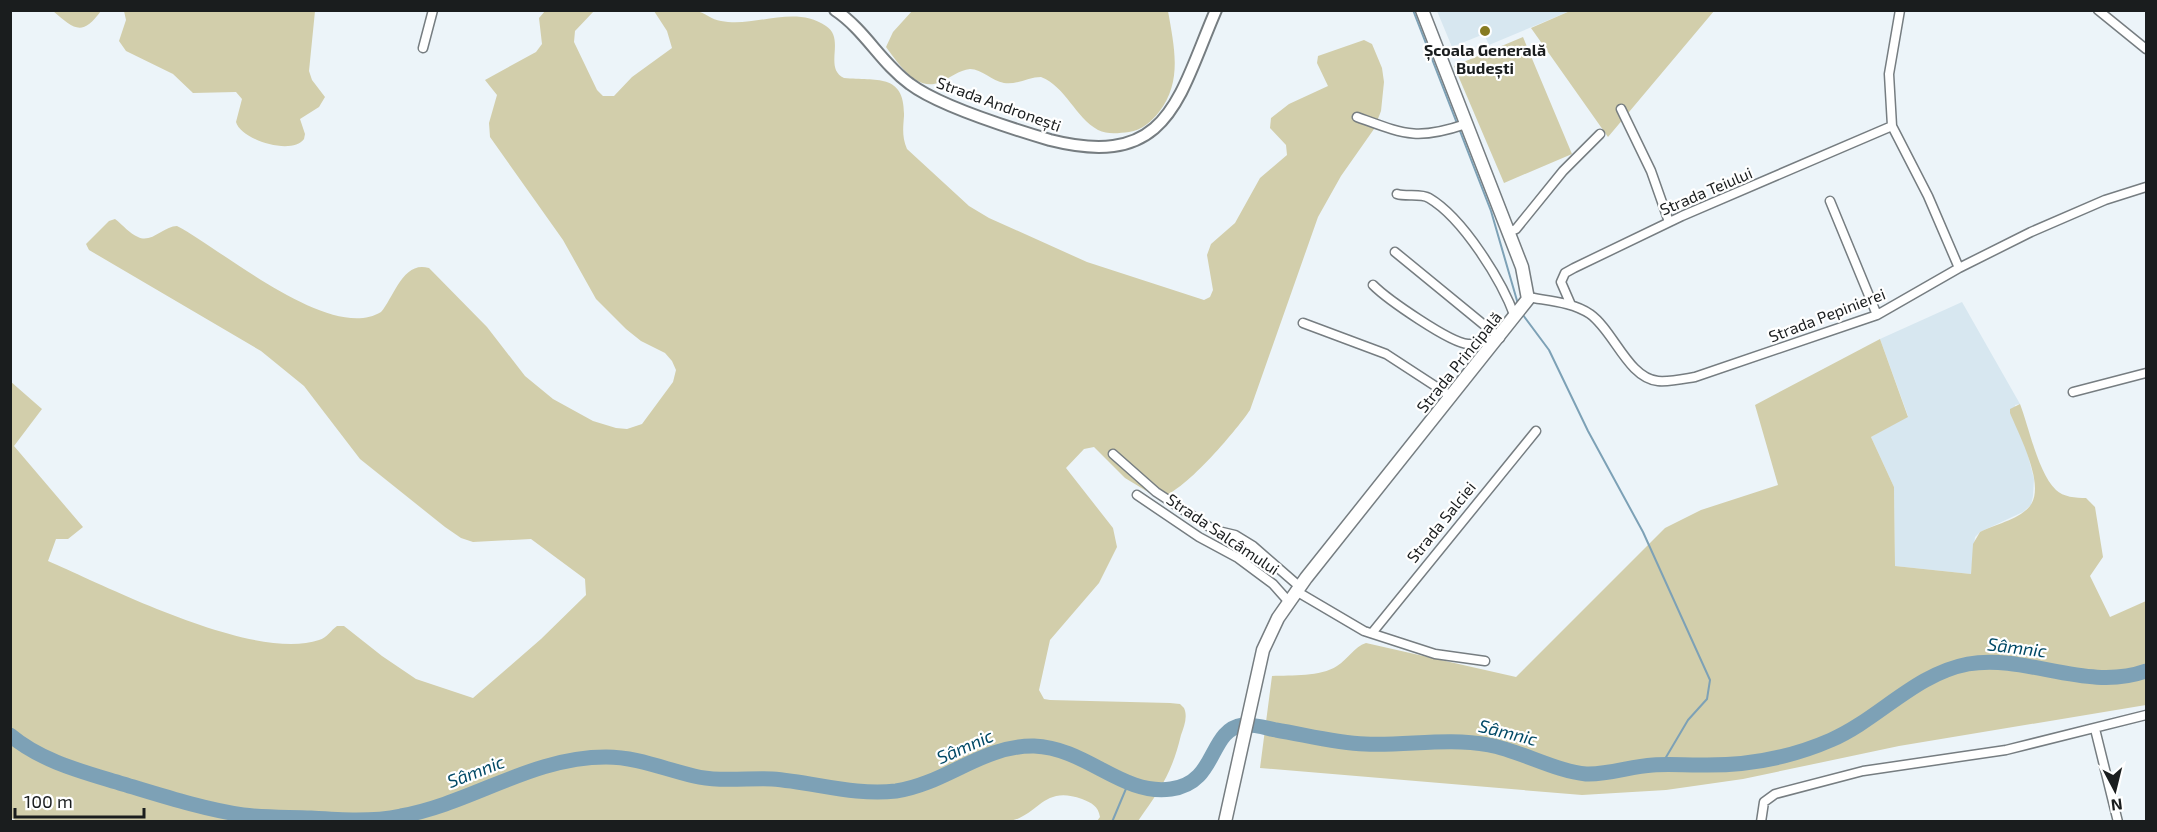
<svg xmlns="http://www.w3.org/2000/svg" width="2157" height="832" font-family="'Exo 2',sans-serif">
<rect width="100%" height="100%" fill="#ecf4f9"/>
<path fill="#d7e7f0" d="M1437 11H1570L1489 45 1484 34 1452 47Z
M1962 302 2020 404 2015 405 2034 479 2033 496 2031 505 2023 512 1980 532 1975 537 1971 574 1895 566 1894 487 1871 437 1908 416 1880 339Z"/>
<path fill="#d2ceab" d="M53 11H101C82 37 74 29 53 11Z
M124 11H315L309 71 312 80 325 97 319 107 300 119 305 134 304 139C292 156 241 140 236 122L242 99 236 92 193 93 173 74 126 51 119 41 126 20Z
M545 11H594L575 31 574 42 597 90 603 96H614L632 77 672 48 667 31 654 11C667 11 682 9 696 11 704 12 712 20 721 21 755 28 794 4 826 26 846 39 823 68 844 78 877 81 905 73 904 116 903 129 902 137 907 149L969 206 989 218 1087 262 1204 300 1210 297 1213 290 1207 255 1211 244 1235 223 1260 178 1287 155 1286 145 1270 128 1271 118 1289 104 1328 86 1317 63 1318 56 1364 40 1372 44 1382 68 1384 82 1381 111 1374 129 1341 176 1318 217 1250 410C1236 431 1182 495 1158 498L1125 478 1094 447 1084 449 1066 468 1113 528 1117 547 1099 583 1050 640 1039 690 1044 699 1050 700 1170 703 1180 704 1184 708C1188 717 1184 726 1181 735 1172 773 1160 790 1138 821H1097L1100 817C1098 806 1092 803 1082 799 1041 784 1039 818 1005 822L17 821 10 817V381L42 409 14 446 83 527 68 539H56L48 561C110 588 255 662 319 640 327 638 331 630 337 626H344L382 656 416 679 473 698 541 639 586 595 585 579 531 539 473 542 461 538 445 527 360 459 304 386 261 351 89 250 86 244 109 221 115 219C123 225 130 234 138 237 151 244 164 226 177 226 223 250 330 343 381 312 394 297 403 260 429 268L487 327 525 376 553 399 593 421 616 428 627 429 642 424 673 382 676 370 672 361 665 353 641 341 626 329 596 299 563 240 490 137 489 123 497 95 485 80 536 52 542 44 539 18Z
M912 11H1168C1174 46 1183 81 1159 112 1151 122 1142 130 1129 132 1119 133 1108 135 1098 130 1075 117 1066 87 1041 77 1029 77 1017 85 1004 83 992 81 982 69 970 69 959 70 950 78 940 82 917 93 898 63 886 47L893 32Z
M1570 11H1714L1608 137 1531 28Z
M1523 37 1572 154 1504 183 1454 66Z
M1880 339 1908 417 1871 437 1894 487 1895 566 1971 574 1973 544 1980 532C1994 525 2020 519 2030 506 2046 485 2019 435 2010 413V409L2020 404C2029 427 2038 473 2056 490 2063 497 2076 498 2086 498L2095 507 2103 557 2090 576 2110 617 2146 601V705L1899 746 1743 779 1666 790 1582 795 1260 768 1272 676C1292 675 1320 677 1337 666 1348 659 1354 647 1366 643L1516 677 1665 528 1701 510 1778 485 1755 405Z"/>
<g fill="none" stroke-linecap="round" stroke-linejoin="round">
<path stroke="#7da1b6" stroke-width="2" d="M1413 10 1491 211 1518 304
M1523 315 1549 350 1588 431 1643 532 1710 680 1707 699 1688 720 1662 764
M1112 822 1128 784"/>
<path stroke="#7da1b6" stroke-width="15" d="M10 735C42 762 84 772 123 784 163 796 203 809 243 815 266 818 289 817 311 818 341 820 372 822 401 816 473 803 531 757 606 757 637 757 664 769 694 776 719 782 747 778 772 779 814 782 854 796 896 791 945 784 983 745 1034 746 1087 748 1122 796 1171 789 1218 783 1208 730 1243 725 1253 724 1266 728 1276 730 1306 735 1336 743 1365 744 1407 746 1447 737 1489 745 1521 751 1555 771 1586 774 1609 775 1631 766 1653 765 1668 764 1683 765 1699 765 1743 766 1790 758 1831 740 1879 719 1915 674 1968 664 2027 654 2087 692 2146 671"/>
<g stroke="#767d81" stroke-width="11">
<path id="minor" d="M1900 10 1889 74 1892 126 1928 196 1959 268
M2098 10 2146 49
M423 48 433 10
M1621 109 1651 171 1669 222
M1357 117C1404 134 1416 141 1466 124
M1397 194C1406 197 1421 193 1429 198 1463 218 1502 281 1515 317
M1830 201 1877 315
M1508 232 1516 229 1563 171 1600 134
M1395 252 1500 338
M1373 285C1387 299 1450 343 1468 344 1478 345 1487 340 1496 339
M1528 297C1549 301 1572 302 1590 314 1614 331 1628 378 1658 381 1670 382 1683 379 1695 377L1877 315 1959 268 2031 232 2105 200 2146 187
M1571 305 1561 282 1565 273 1574 268 1682 216 1892 126
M1303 323 1386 354 1452 397
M2073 392 2146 373
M1113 454 1156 492 1214 530 1235 535 1253 546 1300 587
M1137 495 1199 537 1238 558 1273 584 1289 602
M1296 591 1364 631 1435 654 1485 661
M1372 633 1536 431
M2095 729 2118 822
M1761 822 1764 802 1775 794 1863 771 2006 750 2146 715"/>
</g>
<g stroke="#767d81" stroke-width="14">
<path id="tertiary" d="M835 10C865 30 881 63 910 84 939 106 1013 129 1050 140 1169 170 1178 98 1216 10"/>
</g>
<g stroke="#767d81" stroke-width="15">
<path id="secondary" d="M1225 822 1263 650 1278 618 1306 578 1528 299 1522 267 1422 10"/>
</g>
<use href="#minor" stroke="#fff" stroke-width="8"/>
<use href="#tertiary" stroke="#fff" stroke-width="10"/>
<use href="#secondary" stroke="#fff" stroke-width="12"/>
</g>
<circle fill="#877b21" stroke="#fff" stroke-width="2" cx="1485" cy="31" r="6"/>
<g text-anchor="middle" stroke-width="4.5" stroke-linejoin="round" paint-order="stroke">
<g font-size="16" font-weight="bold" fill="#1a1d1e" stroke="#fff">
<text x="1485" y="56">Școala Generală<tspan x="1485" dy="18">Budești</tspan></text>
</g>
<g font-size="16" fill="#1a1d1e" stroke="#fff">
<text transform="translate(999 104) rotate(20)" y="6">Strada Andronești</text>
<text transform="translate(1706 191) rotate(-23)" y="6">Strada Teiului</text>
<text transform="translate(1827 315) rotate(-21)" y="6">Strada Pepinierei</text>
<text transform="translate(1459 362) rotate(-51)" y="6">Strada Principală</text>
<text transform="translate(1441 522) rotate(-51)" y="6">Strada Salciei</text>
<text transform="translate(1223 534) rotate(34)" y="6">Strada Salcâmului</text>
</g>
<g font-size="18" font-style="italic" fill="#004966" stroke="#fff">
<text transform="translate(2017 648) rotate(7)" y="6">Sâmnic</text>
<text transform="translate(1508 733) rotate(14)" y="6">Sâmnic</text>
<text transform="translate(965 747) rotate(-24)" y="6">Sâmnic</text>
<text transform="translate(476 772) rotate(-21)" y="6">Sâmnic</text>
</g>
</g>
<rect width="2157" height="832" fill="none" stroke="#1a1d1e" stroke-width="24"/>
<g transform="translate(2115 790) rotate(173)" stroke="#ffffff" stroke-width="4.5" paint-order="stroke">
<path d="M0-4.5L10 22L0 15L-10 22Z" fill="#1a1d1e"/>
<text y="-9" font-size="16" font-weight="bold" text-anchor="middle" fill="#1a1d1e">N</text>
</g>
<path d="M15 808v9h129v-9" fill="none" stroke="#1a1d1e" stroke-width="3"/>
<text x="24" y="808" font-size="18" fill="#1a1d1e" stroke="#ffffff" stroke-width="4.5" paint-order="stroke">100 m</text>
</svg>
